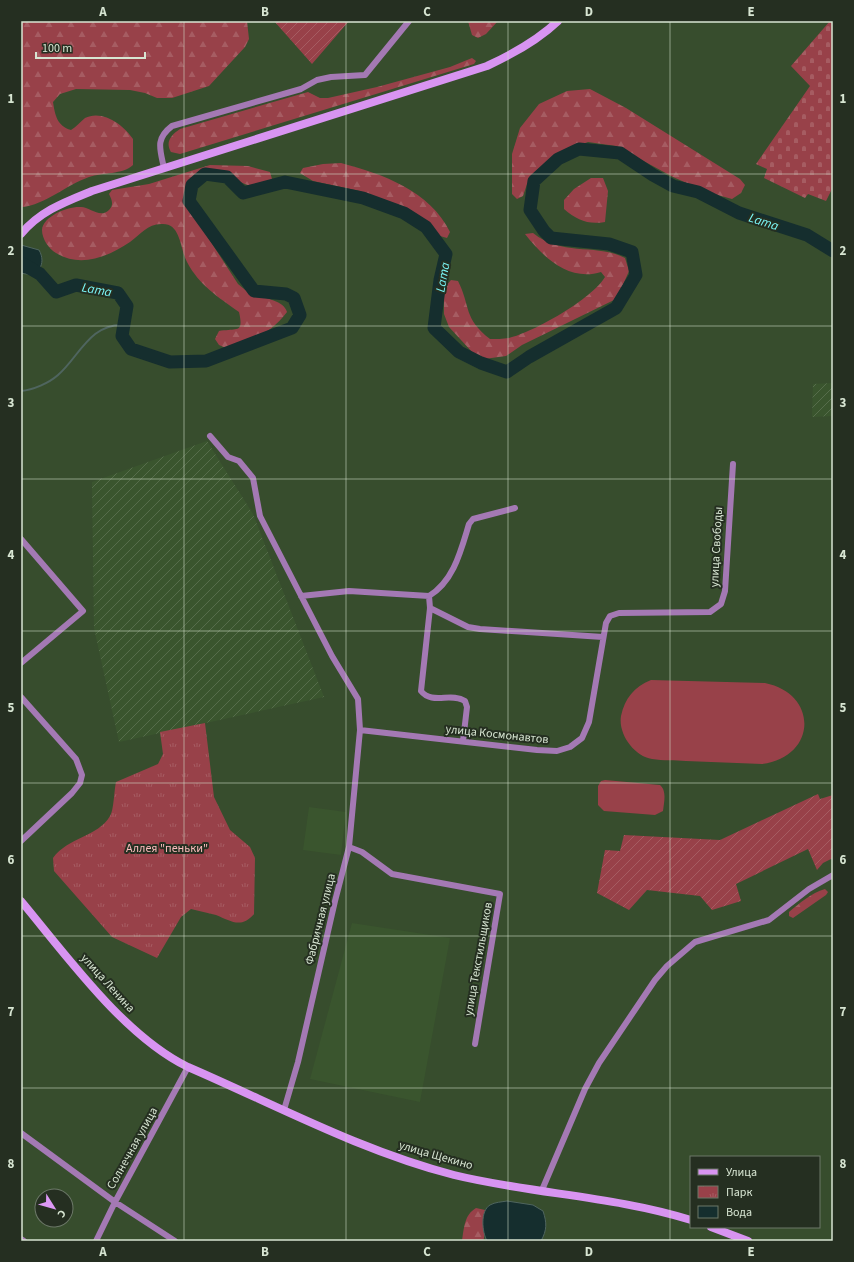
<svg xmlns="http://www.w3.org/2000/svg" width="854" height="1262" font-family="'Source Sans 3',sans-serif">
<defs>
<pattern id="industrial-furrows" width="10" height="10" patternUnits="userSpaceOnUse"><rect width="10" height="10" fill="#3a552e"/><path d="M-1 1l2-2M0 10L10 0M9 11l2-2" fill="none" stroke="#566d4b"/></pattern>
<pattern id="forest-firs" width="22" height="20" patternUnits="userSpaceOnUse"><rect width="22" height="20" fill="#984149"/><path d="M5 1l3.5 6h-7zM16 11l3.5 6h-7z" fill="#a65c62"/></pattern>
<pattern id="cemetery-stones" width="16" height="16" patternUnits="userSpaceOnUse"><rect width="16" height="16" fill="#984149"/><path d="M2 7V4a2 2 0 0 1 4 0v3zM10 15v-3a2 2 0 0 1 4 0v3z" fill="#a65c62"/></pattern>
<pattern id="park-tufts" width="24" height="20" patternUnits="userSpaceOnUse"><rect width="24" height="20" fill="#984149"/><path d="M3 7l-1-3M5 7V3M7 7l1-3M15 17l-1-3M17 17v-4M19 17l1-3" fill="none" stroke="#a65c62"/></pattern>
<pattern id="garden-furrows" width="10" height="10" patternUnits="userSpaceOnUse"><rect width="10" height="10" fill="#984149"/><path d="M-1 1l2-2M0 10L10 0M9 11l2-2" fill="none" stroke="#a65c62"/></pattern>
</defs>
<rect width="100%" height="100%" fill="#374d2d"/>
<path fill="#3a552e" d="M309 807 346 812 341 855 303 850Z
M352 923 450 938 420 1102 310 1079Z"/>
<path fill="url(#industrial-furrows)" d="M833 383V416L812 417 813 384Z
M207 441 253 514 324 697 119 742 94 628 92 482Z"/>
<path fill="url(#forest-firs)" d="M21 21H247L249 39 245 47 209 86 172 98H157L145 93 130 90 76 89 60 94 53 102C55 115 57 126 71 130 76 127 80 122 85 118 102 109 124 125 133 139V165C122 175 103 172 89 177 66 185 45 205 22 207Z
M468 21H498L486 34 478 38 472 35Z
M472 58 476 61 474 64 180 154 171 152C165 142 171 135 180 129L308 92 320 98H328L377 87 450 67Z
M590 89 626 108 740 179 745 185 741 193 732 199 707 192 673 177 616 146 588 142 556 154 535 172 527 184 523 196 517 199 512 194V154L520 128 539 104 567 91Z
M341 163C383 174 430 191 450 232L447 238 440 236 412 211 360 191 313 181 300 173 303 168 323 164Z
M210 165 248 166 270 172 272 179C249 207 215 146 189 185 184 194 186 200 189 208L238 284C243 288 247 292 252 294 263 298 284 300 287 312 270 335 252 339 226 348L219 345 215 339 219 331C237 328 244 334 239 312 218 297 199 285 187 262 180 249 181 224 163 224 148 223 141 234 130 242 108 257 80 268 56 253 49 249 42 239 42 230 43 216 68 206 81 207 90 207 100 219 109 210 114 205 112 200 109 194L112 190 149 184Z
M591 178H603L608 191 605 222C588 225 577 220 564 209V200L574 189Z
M533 233C563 257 596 243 625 258L629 271 622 287 614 300 522 345 506 356 484 359 473 353 449 327 444 314V298L445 287 451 280 458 281C471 307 463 318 490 339 496 339 503 339 509 338 534 332 592 299 605 277L601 272C569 282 543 257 525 234Z
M825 889 828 892 826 895 793 918 789 916V912C800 903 811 893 825 889Z
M476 1208 485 1210C483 1219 486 1236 483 1241H462C464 1229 464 1215 476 1208Z"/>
<path fill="url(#cemetery-stones)" d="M830 21H833V187L826 201 808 194 805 198 764 178 767 169 756 164 810 86 791 66Z"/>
<path fill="url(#park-tufts)" d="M205 723 214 797 230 830 250 847 255 858 254 914C241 929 231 921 216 915 208 913 199 911 191 909L181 917 157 958 112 937 54 871 53 858C68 837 98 837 110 816 114 810 114 791 116 782L158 764 163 754 160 732Z"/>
<path fill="url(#garden-furrows)" d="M274 21H349L312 64Z
M818 794 820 799 833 795V858L823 863 817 870 808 849 736 884 741 901 712 910 700 896 647 890 629 910 597 893 605 850 620 851 624 835 720 840Z"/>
<path fill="#984149" d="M651 680 765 683C819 694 817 757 762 764 737 763 711 762 686 761 675 760 663 761 652 759 634 756 618 734 621 716 625 698 634 687 651 680Z
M605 780 660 785C667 791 664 802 663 811L655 815 604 811 598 805V786L601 781Z"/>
<path fill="#152e2e" stroke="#4f655f" d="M21 245 39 250C47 264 38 278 21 273Z
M507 1201 533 1205 543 1211C547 1223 547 1230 541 1241H487C482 1232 480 1211 490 1205 495 1202 502 1202 507 1201Z"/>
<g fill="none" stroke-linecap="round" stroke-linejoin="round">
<path stroke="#4f655f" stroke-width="2" d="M21 391C33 390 49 383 58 375 79 357 90 323 124 325"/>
<path stroke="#152e2e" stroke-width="13" d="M21 263 40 274 56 292 76 285 118 293 127 306 122 336 131 349 170 362 206 361 292 328 300 315 294 298 286 294 254 291 189 201 192 185 205 174 227 177 243 193 285 182 363 198 404 213 426 227 446 254 440 280 434 328 459 352 481 363 507 372 529 357 616 308 636 275 632 252 609 244 551 238 544 231 530 210 534 181 558 159 579 149 620 153 653 175 673 186 698 192 739 213 807 235 833 251"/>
<path stroke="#a479b4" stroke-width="6" d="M164 168C160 149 155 139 172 126L301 89 317 80 331 77 365 75 409 21
M210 436 228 457 239 461 253 478 260 516 332 656 358 699 360 730 349 847 335 901 298 1062 284 1110
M21 539 83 611 21 663
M301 596 349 591 429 596C454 581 461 550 469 524L473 519 515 508
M429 596 430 608 421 691C432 705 451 692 465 701L467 707 463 741
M430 608 468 627 480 629 603 637
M21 697 76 759 82 775 80 783 72 793 21 841
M360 730 537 750 557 751 570 747 582 738 589 722 606 623 610 616 619 613 710 612 721 604 725 591 733 464
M349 847 362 852 392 874 500 894 475 1044
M21 1133 115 1202 175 1241
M542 1190 585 1089 599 1063 655 980 667 966 695 942 769 920 809 889 833 875
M21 1239 24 1241
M96 1241 115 1202 188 1067"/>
<path stroke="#d894f1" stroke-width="8" d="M21 234C40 211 65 202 92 191L487 66C513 54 537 41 558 21
M21 901C67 956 124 1036 188 1067 276 1105 361 1151 454 1175 532 1194 614 1196 691 1220
M711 1227 748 1241"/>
</g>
<path fill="none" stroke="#d7e5d2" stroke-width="1" stroke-opacity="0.55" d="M184 21V1241M346 21V1241M508 21V1241M670 21V1241M21 174H833M21 326H833M21 479H833M21 631H833M21 783H833M21 936H833M21 1088H833"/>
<g text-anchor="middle" stroke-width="4" stroke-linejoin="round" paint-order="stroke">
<g font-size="12" fill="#d7e5d2" stroke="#252f21">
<text transform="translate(716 547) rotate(-87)" y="4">улица Свободы</text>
<text transform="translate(497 734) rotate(6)" y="4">улица Космонавтов</text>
<text transform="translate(320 919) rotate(-76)" y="4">Фабричная улица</text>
<text transform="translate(478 959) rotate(-80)" y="4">улица Текстильщиков</text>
<text transform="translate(108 983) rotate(48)" y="4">улица Ленина</text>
<text transform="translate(132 1148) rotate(-61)" y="4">Солнечная улица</text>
<text transform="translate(436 1155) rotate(16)" y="4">улица Щекино</text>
</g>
<g font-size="12" fill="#fcbcbe" stroke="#252f21">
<text x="167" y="852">Аллея "пеньки"</text>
</g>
<g font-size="13" font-style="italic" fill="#7cf9fa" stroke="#252f21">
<text transform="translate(764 221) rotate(18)" y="5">Lama</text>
<text transform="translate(442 277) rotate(-80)" y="5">Lama</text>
<text transform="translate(97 289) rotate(10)" y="5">Lama</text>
</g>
</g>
<rect width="854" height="1262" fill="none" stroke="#252f21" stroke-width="44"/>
<rect x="690" y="1156" width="130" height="72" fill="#252f21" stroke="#6c7868"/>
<rect x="698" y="1169" width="20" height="6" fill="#d894f1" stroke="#6c7868"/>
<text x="726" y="1176" font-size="12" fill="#d7e5d2">Улица</text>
<rect x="698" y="1186" width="20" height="12" fill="url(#park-tufts)" stroke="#6c7868"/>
<text x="726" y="1196" font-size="12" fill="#d7e5d2">Парк</text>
<rect x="698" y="1206" width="20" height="12" fill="#152e2e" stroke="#6c7868"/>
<text x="726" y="1216" font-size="12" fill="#d7e5d2">Вода</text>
<g transform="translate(54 1208) rotate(127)"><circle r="19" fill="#252f21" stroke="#6c7868"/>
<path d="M0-3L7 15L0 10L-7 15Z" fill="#dc99f5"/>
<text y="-6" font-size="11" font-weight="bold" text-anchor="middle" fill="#d7e5d2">С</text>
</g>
<path d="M36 52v6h109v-6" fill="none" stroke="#d7e5d2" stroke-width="2"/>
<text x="42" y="52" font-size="12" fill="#d7e5d2" stroke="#252f21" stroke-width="3" paint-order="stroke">100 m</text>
<rect x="22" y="22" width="810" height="1218" fill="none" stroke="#d7e5d2" stroke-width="1.5"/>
<g font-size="13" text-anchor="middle" font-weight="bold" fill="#d7e5d2">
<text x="103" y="16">A</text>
<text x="265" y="16">B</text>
<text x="427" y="16">C</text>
<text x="589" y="16">D</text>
<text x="751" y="16">E</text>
<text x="11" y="103">1</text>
<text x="843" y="103">1</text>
<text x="11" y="255">2</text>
<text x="843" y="255">2</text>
<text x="11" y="407">3</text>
<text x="843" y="407">3</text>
<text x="11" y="559">4</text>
<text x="843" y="559">4</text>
<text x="11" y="712">5</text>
<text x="843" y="712">5</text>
<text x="11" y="864">6</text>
<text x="843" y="864">6</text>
<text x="11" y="1016">7</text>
<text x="843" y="1016">7</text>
<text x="11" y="1168">8</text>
<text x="843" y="1168">8</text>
<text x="103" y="1256">A</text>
<text x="265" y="1256">B</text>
<text x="427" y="1256">C</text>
<text x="589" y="1256">D</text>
<text x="751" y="1256">E</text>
</g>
</svg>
